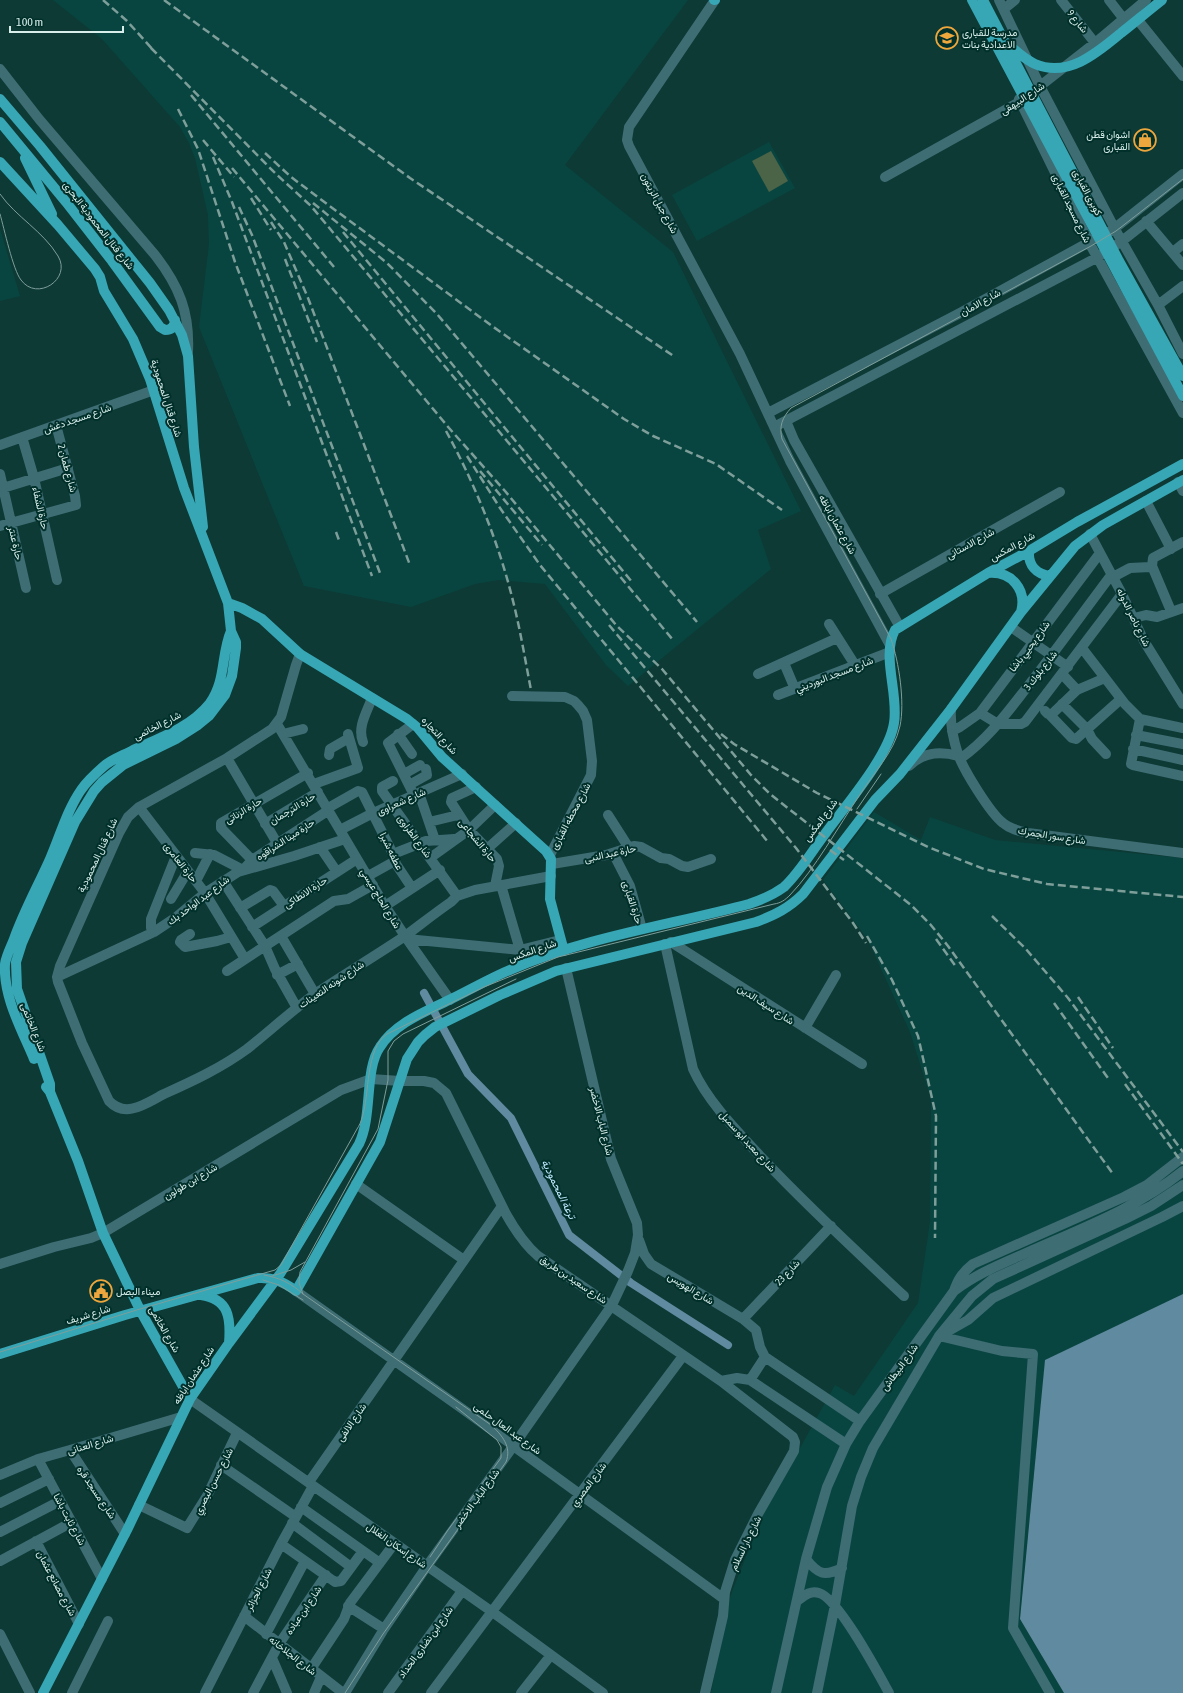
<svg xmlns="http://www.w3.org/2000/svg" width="1183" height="1693" font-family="'Asap Condensed',Vazirmatn,sans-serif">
<rect width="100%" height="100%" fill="#0d3a35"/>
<path fill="#094540" d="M53 0H688L565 165 673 252 801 511 758 530 771 569 628 686 606 665 545 584 499 580 475 584 411 607 304 586 199 327 209 244 208 215 195 158 189 143 180 127 102 39Z
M769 142 795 188 697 241 672 195Z
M0 229 20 296 0 301Z
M874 812 921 840 930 817 995 840 1183 858V1294L1045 1361 1020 1619 1064 1693H711L728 1604 733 1589 764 1513 835 1385 854 1396 918 1303 930 1222 931 1099 910 1032 868 940 823 880Z"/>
<path fill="#4b6346" d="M771 151 788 181 769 192 752 161Z"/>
<path fill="#5f8a9f" d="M1183 1294V1693H1064L1020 1619 1045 1360Z"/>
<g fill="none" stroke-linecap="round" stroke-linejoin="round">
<path stroke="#5f8a9f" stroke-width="8" d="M424 993 468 1074 511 1118 569 1235 631 1283 728 1345"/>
<path stroke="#3e6d74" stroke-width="10" d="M715 0 629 127 627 140 629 146 740 354 790 461 890 645
M999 0 1040 86 1116 231 1158 305 1183 354
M1061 0 1095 43
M1109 0 1123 18
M1004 9 1015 0
M1133 14 1183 76
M0 69 39 119 155 255C179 286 190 312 188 352
M1019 99 1091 246 1183 413
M885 177 1021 101 1095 43 1146 0
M1146 221 1183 265
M1173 252 1183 244
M1158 305 1183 286
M768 413 960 313 1115 228 1183 174
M786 421 794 440 900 627
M774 427 1098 257 1122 241 1183 193
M22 437 34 478 57 580
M0 445 154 390
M0 474 26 588
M1178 482 1183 491
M3 488 68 468
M1146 501 1171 549
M0 526 76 505 75 496 56 425
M1090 534 1122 594 1144 641 1183 704
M1152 566 1171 611
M1113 577 1130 568 1150 567 1152 566 1153 558 1183 542
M880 594 1060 492
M1134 618 1146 615 1157 617 1183 608
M829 624 855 665
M1011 627 1068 667
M1082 648 1125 704 1140 719 1183 728
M300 654 296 665 281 717 272 729 227 758 139 807 128 817 119 833 60 966 57 977 58 982 82 1043 109 1101C126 1119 146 1103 164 1094 193 1081 221 1068 247 1049 270 1031 291 1011 315 994 345 974 375 956 405 936 420 925 435 913 451 902L457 896 475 890 551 876
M784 663 795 689
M758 674 837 638
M1062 674 1077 690
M778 695 890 652
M512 696 565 697 574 701 578 705 583 711 587 720 592 761 591 775 550 855
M1062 704 1087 729 1092 739 1106 754
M951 709C950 724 953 739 958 754 963 769 990 813 1003 823 1010 829 1019 831 1028 833L1183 853
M1045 711 1048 714H1052L1077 690 1105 678
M980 713 998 724H1021L1025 722 1122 594
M1050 715 1072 738 1076 739 1121 699
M1140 719 1131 764 1133 765 1183 776
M277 724 385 906 407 939 520 950 560 940
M413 724 388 743 414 795
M952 731 960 727 980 713 1100 553
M283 734 303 729
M398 734 412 754
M1136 735 1183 744
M363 742C357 727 367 712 372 698
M1133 749 1183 760
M329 755 330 749 349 738
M227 758 277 843
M960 759C989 738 1006 714 1028 686 1057 649 1084 611 1112 574
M909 766C923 752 940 751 958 756
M404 774 420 765
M393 781 382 787V791L457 896
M314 784 358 768 348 734
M409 785 427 775 426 769
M476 787 452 798 451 802 469 830 497 859 499 866 495 886
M419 793 435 840
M139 807 205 893 245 959
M328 808 358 791 362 792 393 854 396 864 412 888
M608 815 629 848
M429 822 458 815
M265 824 318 792
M340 830 373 813 462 774
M320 847 337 872
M488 848 516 823
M195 853 214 855 243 870 252 860 329 810
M613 853 630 886 642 929
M393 854 426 841 454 839
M430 858 469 830 495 805
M252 860 221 828V823L308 773
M552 864 606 855 634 846 641 847 661 858 669 859 682 866 688 867 711 859
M368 876 395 861
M196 881 210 854
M223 881 265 946 275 969 297 1008
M501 885 520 950
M171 899 188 871
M385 906 440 870
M240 908 270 890 273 891 284 906
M252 927 357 859
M154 932 151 928V919L176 856
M190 934 181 940 180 942 185 947 217 941 231 937
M281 936 315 994
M407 939 450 1000
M671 942 862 1064
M665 944 693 1069C708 1102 737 1131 762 1158 807 1206 856 1251 904 1296
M227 971 334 901 348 899 373 885
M277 975 298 964
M57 977 154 932 175 918 205 893 238 872 294 856 345 839
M805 1028 836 975
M356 1184 464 1260
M639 1240 644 1254 651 1264 743 1319 756 1330 760 1347 765 1357 860 1421
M0 1264 54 1247 91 1238 103 1233 341 1090 371 1079 400 1081H424L434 1083 446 1093 506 1214C515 1230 524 1244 538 1256L721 1381 793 1437 795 1442 794 1451 758 1514 735 1560 725 1592 723 1616 705 1693
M296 1291 464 1410 724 1599
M954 1291C958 1279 963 1272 973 1264L1124 1197 1147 1185 1183 1157
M743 1319 831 1226
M945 1333 968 1320 993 1298 1162 1217 1183 1206
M939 1336 1002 1351 1033 1354 1013 1628 1050 1693
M750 1380 765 1357
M721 1381 737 1378 750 1380 846 1444
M190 1399 491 1611 603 1693
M70 1450 125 1534
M38 1459 102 1579
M221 1465 296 1517
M0 1475 38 1459 70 1450 181 1417
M309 1482 502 1206
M0 1503 49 1479
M139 1505 187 1528 207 1496 237 1433
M301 1507 380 1563
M292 1523 351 1567
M0 1532 60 1501
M36 1541 79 1624
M281 1544 335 1582 341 1581 363 1551
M806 1559C818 1574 824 1577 842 1568
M0 1561 72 1522
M797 1601C804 1596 810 1590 819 1593 838 1598 878 1673 889 1693
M348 1606 384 1629
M244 1616 343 1693
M0 1634 30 1693
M266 1634 305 1561
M272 1658 287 1693
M311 1669 344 1619 350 1603 394 1544
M72 1693 108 1621
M205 1693 281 1544 313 1486
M253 1693 279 1644 326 1575
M314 1693 321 1677
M345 1693 384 1629 427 1566 509 1452 612 1305 628 1271 635 1253 638 1235 637 1223 611 1159 566 968
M388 1693 462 1591
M431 1693 683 1356
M521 1693 551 1655
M776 1693 806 1559 827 1487 846 1444 860 1421 954 1291C976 1274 1001 1264 1026 1253 1080 1229 1137 1208 1183 1171
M817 1693 835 1605 852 1506 861 1477 873 1448 939 1336 972 1296 993 1279 1125 1219 1151 1206 1183 1185"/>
<path stroke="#37a6b5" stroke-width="10" d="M714 0H715
M972 0 1183 396
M983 0 1119 261 1183 376
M1010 46C1017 52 1026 60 1035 64 1068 78 1097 53 1121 33 1135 22 1148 11 1162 0
M0 99 40 146 150 283 169 310 182 335 188 356 194 447 203 527
M0 122 66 202 112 261 160 327 165 330C172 330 175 326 175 320
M25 158 52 214
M0 162 58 225 95 269 100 277 104 291 133 339 150 379 184 488 228 603 231 631 236 642V648L232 676 225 695 209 716 198 725 176 739 123 765 102 782 94 791 75 822 22 943 16 962 17 989 50 1084V1092
M1029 551C1028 565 1036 574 1050 576
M988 573C1012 571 1027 590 1021 612
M228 603 242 608 262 619 300 654 407 719 418 728 442 757 546 851 551 859 550 899 564 951
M34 1059C22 1030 3 997 5 964 6 956 11 947 14 939 24 911 38 886 50 859 60 836 67 810 81 790 87 781 96 773 104 766 112 759 124 755 133 750 160 738 191 727 210 703 226 681 221 654 231 631
M46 1087 50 1092 78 1161 103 1233 141 1312 190 1399
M201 1295C229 1299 231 1318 229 1343
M0 1354 125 1315 258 1278C273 1277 284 1282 296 1291L380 1142 407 1059 418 1042 425 1035 435 1027 500 995 556 971 756 922C775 915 789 908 803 894L875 800 900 774 951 709 1021 612 1075 546 1103 525 1183 480
M43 1693 127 1530 190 1399 229 1343 280 1274 359 1144C373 1115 364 1070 380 1047 395 1023 425 1012 449 1000 470 990 490 978 512 969 587 937 670 925 749 904 761 900 773 895 784 887 800 872 812 851 825 834 845 806 889 756 894 723 899 694 881 656 895 630L988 573 1029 551 1077 522 1183 464"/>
<path stroke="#7e9e9a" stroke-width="1" d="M0 194C16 217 43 231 58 256 72 279 37 302 21 280 13 270 4 228 0 214
M857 809 881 774
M264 1275C280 1278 291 1283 303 1294L491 1425C502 1435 512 1447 506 1462L383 1634 345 1693
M272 1276 291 1270 305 1262
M263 1280 279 1285 303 1300
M303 1294 299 1283 300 1272 378 1129 388 1080V1051L394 1041 403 1034 516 979
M0 1352 140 1309 275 1270 281 1265 357 1129C359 1126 361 1122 362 1118 370 1094 365 1049 387 1034L484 987 558 957 774 904C781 903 785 900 790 895 815 869 838 827 859 796 873 773 894 753 900 726 905 702 899 662 891 639L782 439C779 426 782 418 791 408L1091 246 1116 231 1183 179
M430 1557 448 1530 501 1458V1447L497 1440 456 1407"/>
<path stroke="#7e9e9a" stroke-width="2.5" stroke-dasharray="8 4" stroke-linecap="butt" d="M103 0 127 21 155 52
M164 0 410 178 675 357
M151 48 276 174 311 206 673 640
M191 95 334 267
M178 109 198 149 235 262 290 406
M203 140 234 177
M265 153 291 177 327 204 492 326 624 419 653 436 716 464 782 510
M213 157 232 202 372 576
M232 168 449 428 505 491 616 625 662 669 751 775 770 794 911 905 930 924 948 946 1113 1174
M251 198 271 230
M313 203 387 263 437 314 697 622
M239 207 252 235 380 573
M271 222 284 242 308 298 410 565
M343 232 632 582
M285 259 317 342
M446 431C474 482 498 541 512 597 520 628 525 659 531 690
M467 456 500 508 540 565 768 842
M480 471 542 545
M336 532 340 543
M609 625 796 848 853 923 866 943
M721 734 734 744 817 793 928 847 984 869 1047 884 1183 897
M830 850 844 860
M992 916 1025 948 1068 998 1183 1152
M867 936 892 980 918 1036 936 1116 935 1238
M936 939 957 968
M1078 997 1113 1048
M1054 1003 1108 1078
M1125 1084 1183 1164"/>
</g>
<defs>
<g id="school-ring" transform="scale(1.15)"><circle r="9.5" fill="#01302b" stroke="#eea73d" stroke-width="1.5"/><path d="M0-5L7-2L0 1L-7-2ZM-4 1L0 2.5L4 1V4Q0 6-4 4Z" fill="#eea73d"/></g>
<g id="shop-ring" transform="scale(1.15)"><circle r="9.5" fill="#01302b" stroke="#eea73d" stroke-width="1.5"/><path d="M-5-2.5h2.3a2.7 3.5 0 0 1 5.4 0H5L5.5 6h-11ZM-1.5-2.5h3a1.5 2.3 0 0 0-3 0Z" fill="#eea73d"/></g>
<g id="civic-ring" transform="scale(1.15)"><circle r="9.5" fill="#01302b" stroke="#eea73d" stroke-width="1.5"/><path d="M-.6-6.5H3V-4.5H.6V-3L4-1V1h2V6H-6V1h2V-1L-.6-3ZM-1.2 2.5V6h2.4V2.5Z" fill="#eea73d"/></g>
</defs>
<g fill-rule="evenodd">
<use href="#school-ring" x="947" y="38"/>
<use href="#shop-ring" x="1145" y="140"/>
<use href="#civic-ring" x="101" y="1291"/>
</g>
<g text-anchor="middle" stroke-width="4" stroke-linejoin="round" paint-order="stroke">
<g font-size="10" fill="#d8eeeb" stroke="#01302b">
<text transform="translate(1078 21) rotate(51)" y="4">شارع 9</text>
<text transform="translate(1022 98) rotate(-33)" y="4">شارع البيهقى</text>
<text transform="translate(1088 192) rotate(62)" y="4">كوبرى القبارى</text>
<text transform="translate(660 203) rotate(62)" y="4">شارع جبل الزيتون</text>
<text transform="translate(1072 208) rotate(64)" y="4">شارع مسجد القبارى</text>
<text transform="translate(99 225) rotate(52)" y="4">شارع قنال المحمودية البحرى</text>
<text transform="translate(980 302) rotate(-29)" y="4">شارع الامان</text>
<text transform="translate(167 398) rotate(72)" y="4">شارع قنال المحمودية</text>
<text transform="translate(77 418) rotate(-19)" y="4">شارع مسجد دغش</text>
<text transform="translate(68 468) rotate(75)" y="4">شارع طمان 2</text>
<text transform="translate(41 508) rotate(77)" y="4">حارة الشفاء</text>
<text transform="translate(838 524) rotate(61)" y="4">شارع عثمان اباظه</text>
<text transform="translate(16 543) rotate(77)" y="4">حارة عنتر</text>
<text transform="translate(970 543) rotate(-29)" y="4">شارع الاستانى</text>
<text transform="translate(1012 546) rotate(-29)" y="4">شارع المكس</text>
<text transform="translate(1134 617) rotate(64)" y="4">شارع ناصر الدوله</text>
<text transform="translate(1029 646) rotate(-53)" y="4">شارع يحيي باشا</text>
<text transform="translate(1040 670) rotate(-52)" y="4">شارع بلوك 3</text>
<text transform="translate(834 674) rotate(-21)" y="4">شارع مسجد البورديني</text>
<text transform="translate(157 725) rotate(-27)" y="4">شارع الخاتمى</text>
<text transform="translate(440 735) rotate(47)" y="4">شارع التجاره</text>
<text transform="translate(401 801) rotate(-24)" y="4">شارع شعراوى</text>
<text transform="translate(292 808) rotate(-31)" y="4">حارة الترجمان</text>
<text transform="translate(243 810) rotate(-31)" y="4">حارة الزناتى</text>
<text transform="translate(570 816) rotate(-62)" y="4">شارع محطه القبارى</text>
<text transform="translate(820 820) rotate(-54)" y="4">شارع المكس</text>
<text transform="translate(1052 835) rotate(9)" y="4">شارع سور الجمرك</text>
<text transform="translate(415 836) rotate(54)" y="4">شارع الطراوى</text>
<text transform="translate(285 839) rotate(-33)" y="4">حارة مينا الشراقوه</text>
<text transform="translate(478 840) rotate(50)" y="4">حارة الشجاعى</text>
<text transform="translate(392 851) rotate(64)" y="4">عطفه شبرا</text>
<text transform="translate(610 853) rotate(-12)" y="4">حارة عبد النبى</text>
<text transform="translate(97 855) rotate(-65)" y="4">شارع قنال المحمودية</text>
<text transform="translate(181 862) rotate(52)" y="4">حارة العامرى</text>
<text transform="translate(305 892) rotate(-33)" y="4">حارة الانطاكى</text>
<text transform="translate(381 898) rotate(59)" y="4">شارع الحاج عيسي</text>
<text transform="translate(198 900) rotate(-37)" y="4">شارع عبد الواحد بك</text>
<text transform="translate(633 902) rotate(72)" y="4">حارة القبارى</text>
<text transform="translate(532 950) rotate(-19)" y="4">شارع المكس</text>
<text transform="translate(331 984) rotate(-34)" y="4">شارع شونه التعينات</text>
<text transform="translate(766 1004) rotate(33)" y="4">شارع سيف الدين</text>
<text transform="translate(34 1027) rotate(68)" y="4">شارع الخاتمى</text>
<text transform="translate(602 1121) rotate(76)" y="4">شارع الباب الاخضر</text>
<text transform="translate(748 1141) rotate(48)" y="4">شارع معبد ابو سمبل</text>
<text transform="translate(190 1181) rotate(-31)" y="4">شارع ابن طولون</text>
<text transform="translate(787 1272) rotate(-47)" y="4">شارع 23</text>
<text transform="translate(574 1279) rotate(34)" y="4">شارع سعيد بن طريق</text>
<text transform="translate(691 1288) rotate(31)" y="4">شارع الهويس</text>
<text transform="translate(88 1314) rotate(-17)" y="4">شارع شريف</text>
<text transform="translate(165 1329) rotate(60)" y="4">شارع الخاتمى</text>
<text transform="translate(899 1367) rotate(-54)" y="4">شارع البيطاش</text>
<text transform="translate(193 1375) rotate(-57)" y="4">شارع عثمان اباظه</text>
<text transform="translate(351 1422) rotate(-55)" y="4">شارع الالفى</text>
<text transform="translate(508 1428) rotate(36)" y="4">شارع عبد العال حلمى</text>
<text transform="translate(90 1444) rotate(-17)" y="4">شارع العنانى</text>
<text transform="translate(213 1481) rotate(-63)" y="4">شارع حسن البصري</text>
<text transform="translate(588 1484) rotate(-53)" y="4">شارع المصري</text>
<text transform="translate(97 1492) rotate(56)" y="4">شارع مسجد قره</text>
<text transform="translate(476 1498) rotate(-54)" y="4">شارع الباب الاخضر</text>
<text transform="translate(70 1519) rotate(62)" y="4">شارع ثابت باشا</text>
<text transform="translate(745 1543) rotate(-64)" y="4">شارع دار السلام</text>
<text transform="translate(397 1545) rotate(35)" y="4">شارع إسكان الغلال</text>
<text transform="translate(57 1583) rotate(62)" y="4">شارع مصانع عثمان</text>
<text transform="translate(258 1589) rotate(-63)" y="4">شارع الجزائر</text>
<text transform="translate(303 1610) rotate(-56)" y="4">شارع ابن عباده</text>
<text transform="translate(425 1642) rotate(-54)" y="4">شارع ابن نضارى الحداد</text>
<text transform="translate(293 1655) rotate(38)" y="4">شارع الجلاخانه</text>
</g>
<g font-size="10" fill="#d8eeeb" stroke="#01302b" text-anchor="start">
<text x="962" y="36">مدرسة للقبارى<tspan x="962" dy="12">الاعدادية بنات</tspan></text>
<text x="1130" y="138" text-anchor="end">اشوان قطن<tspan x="1130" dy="12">القبارى</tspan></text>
<text x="116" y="1295">ميناء البصل</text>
</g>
<g font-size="11" font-style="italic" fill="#bfe9fe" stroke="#01302b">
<text transform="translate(559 1189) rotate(64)" y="4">ترعة المحمودية</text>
</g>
</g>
<path d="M10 26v6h113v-6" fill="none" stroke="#d8eeeb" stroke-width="2"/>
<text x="16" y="26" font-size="12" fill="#d8eeeb" stroke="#01302b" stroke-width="3" paint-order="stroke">100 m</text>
</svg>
